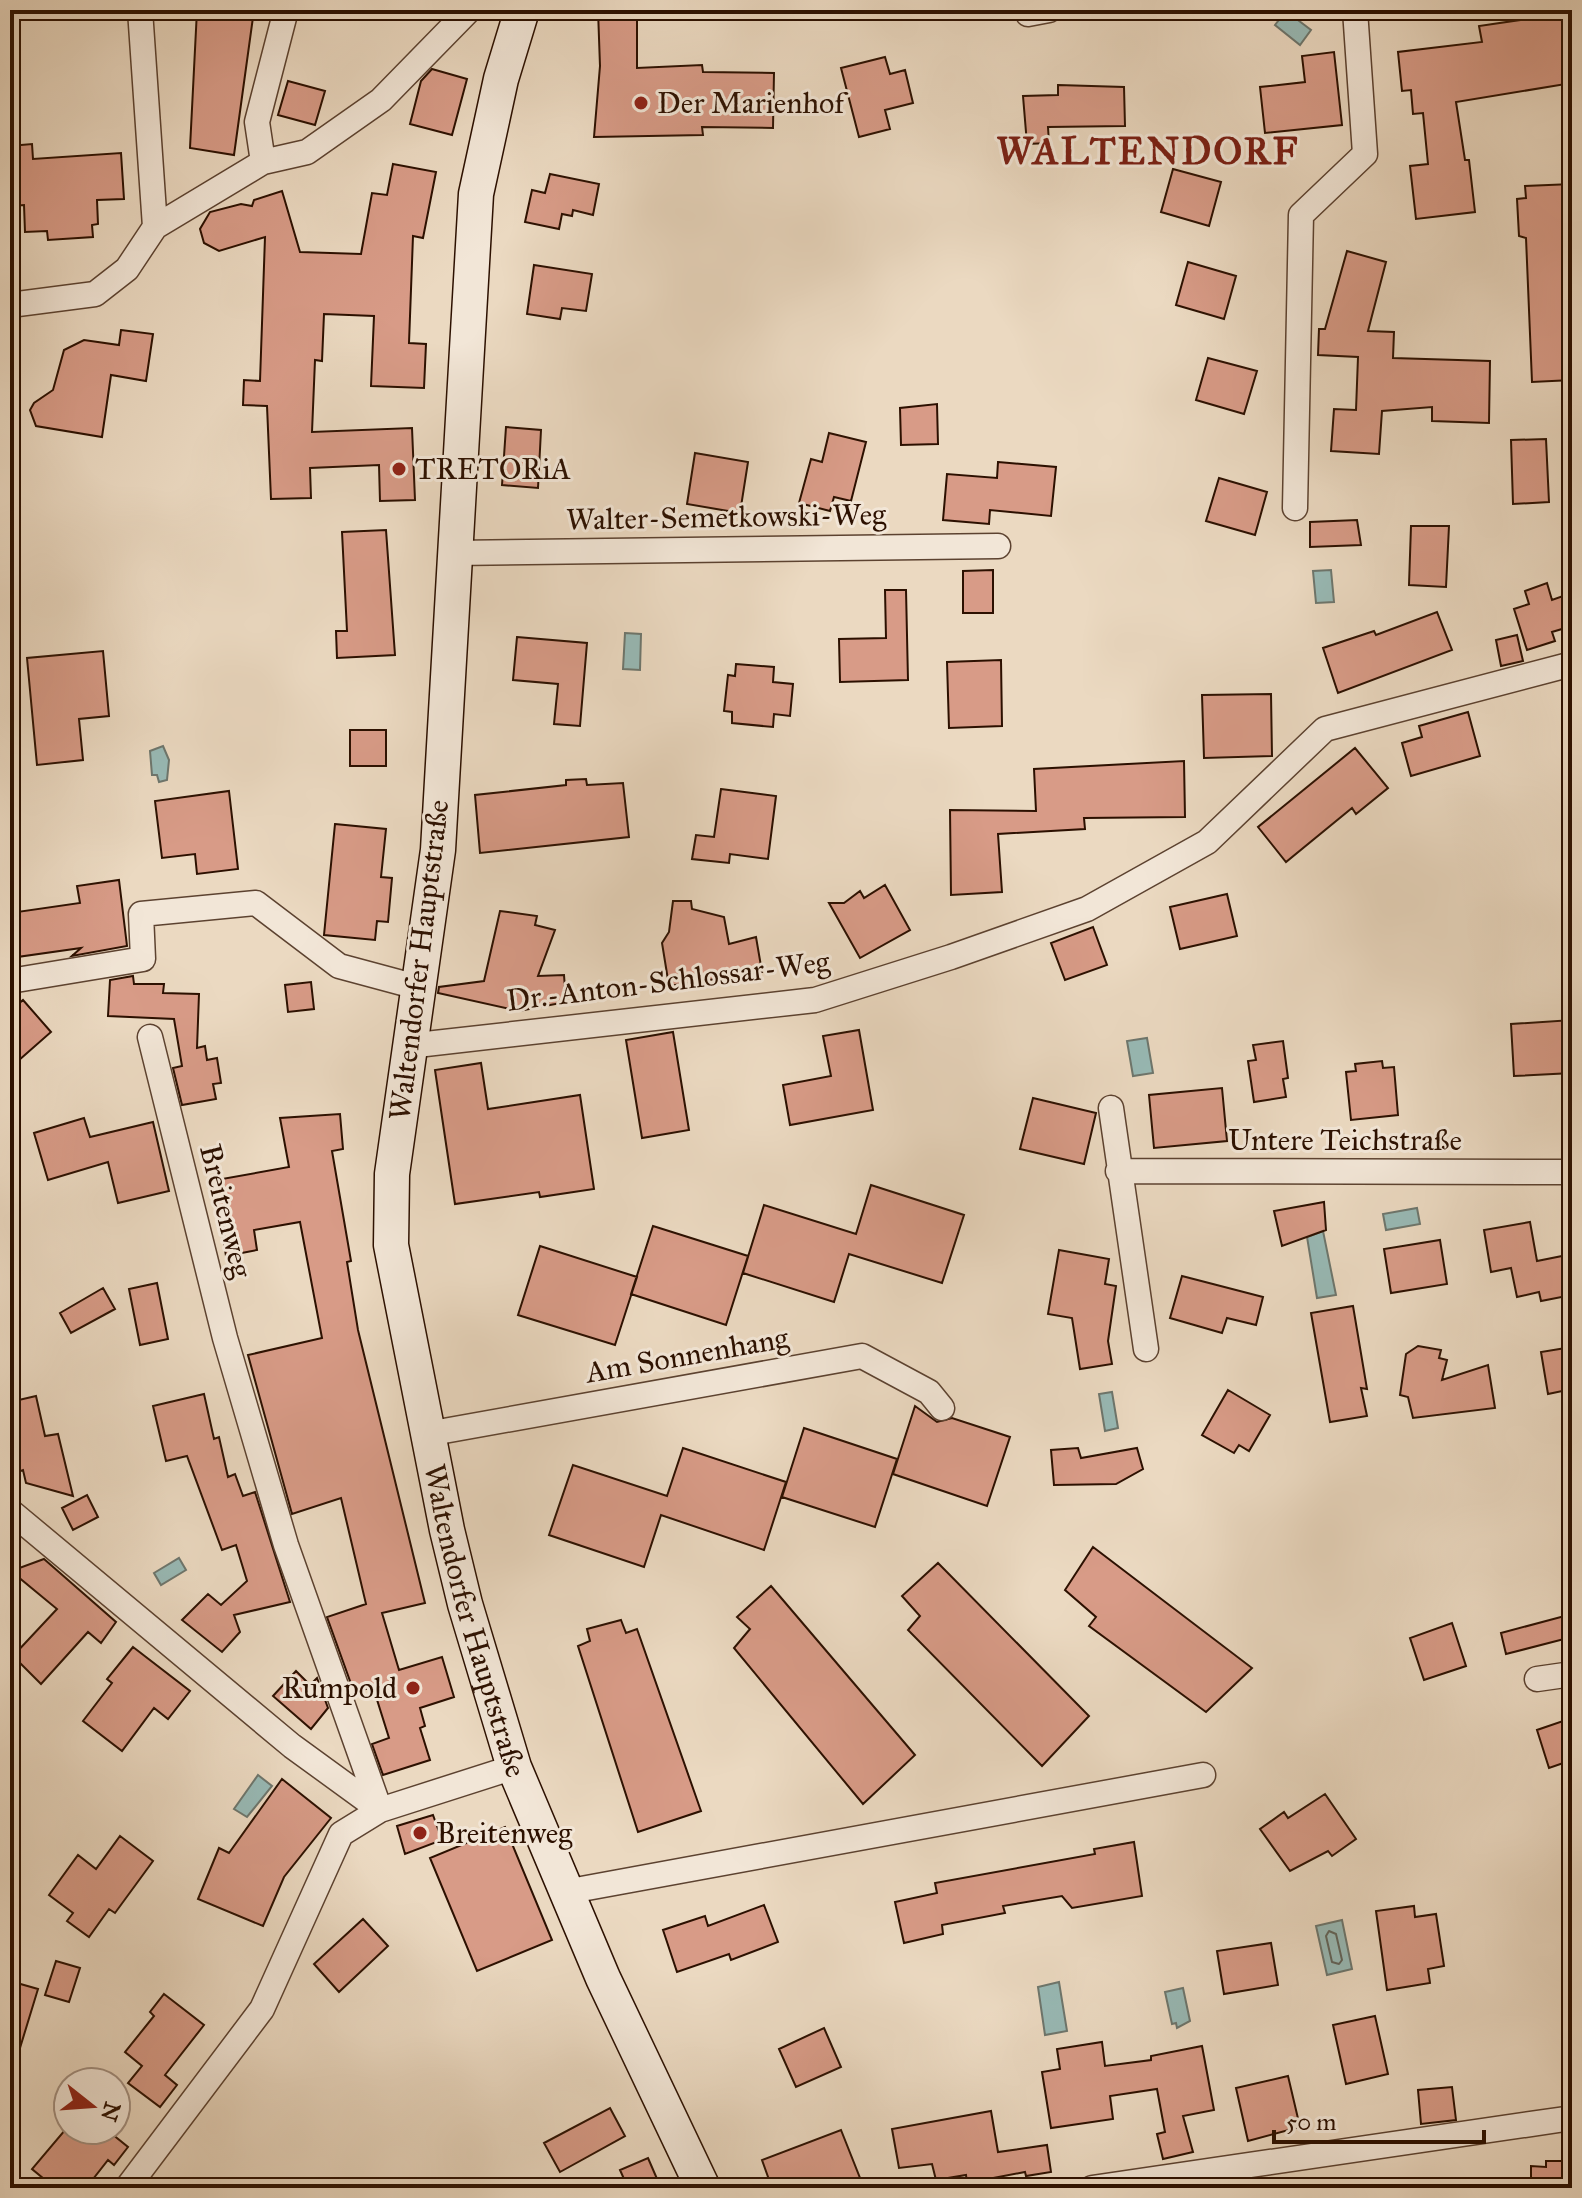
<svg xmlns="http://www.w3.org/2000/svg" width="1582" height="2198" font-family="'IM FELL Great Primer',serif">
<rect width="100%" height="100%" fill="#ebd9c1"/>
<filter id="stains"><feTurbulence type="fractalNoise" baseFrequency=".0025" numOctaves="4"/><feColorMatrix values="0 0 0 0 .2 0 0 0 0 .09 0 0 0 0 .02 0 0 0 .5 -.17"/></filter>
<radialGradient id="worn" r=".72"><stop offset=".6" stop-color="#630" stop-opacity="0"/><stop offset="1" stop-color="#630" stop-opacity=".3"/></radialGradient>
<path fill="#98bab6" stroke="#6d766d" stroke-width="2" d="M1286 11 1311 30 1300 45 1275 25Z
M1331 570 1334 602 1316 603 1313 571Z
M625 633 641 634 640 670 623 669Z
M163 746 169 760 167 780 159 782 157 775H152L150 751Z
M1147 1038 1153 1073 1133 1076 1127 1041Z
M1417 1208 1420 1224 1386 1230 1383 1214Z
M1323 1231 1336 1295 1317 1298 1307 1237Z
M1112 1392 1118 1428 1105 1431 1099 1394Z
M179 1558 186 1570 161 1585 154 1573Z
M258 1775 272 1786 247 1817 234 1809Z
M1342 1920 1352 1969 1327 1975 1316 1926Z
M1059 1982 1067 2031 1045 2035 1038 1987Z
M1183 1988 1190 2021 1177 2028 1176 2023 1172 2024 1165 1992Z"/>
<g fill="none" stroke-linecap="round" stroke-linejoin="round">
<path stroke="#62655b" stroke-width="2" d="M1329 1931 1336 1934 1342 1960 1339 1964 1332 1962 1326 1936Z"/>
</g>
<path fill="#d89b87" stroke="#2c1000" stroke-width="2" d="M197 10H254L234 155 190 148Z
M598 10H637V68L702 65 703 72 774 73 773 128 702 127 703 135 594 137 600 66Z
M1568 13 1572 83 1456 102 1465 160H1469L1475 212 1416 219 1410 166 1428 164 1423 113 1413 114 1411 90 1402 91 1398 52 1482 42 1479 26Z
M1334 52 1342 125 1265 133 1260 87 1305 82 1302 56Z
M885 57 890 74 905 70 913 103 885 110 890 129 859 137 841 68Z
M432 69 467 79 452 135 410 124 421 81Z
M288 81 325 91 315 125 278 115Z
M1058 85 1124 87 1125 126 1048 127 1049 143 1027 144 1023 96 1058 95Z
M32 144 33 159 121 153 124 199 97 200 98 224 92 225 93 237 48 240 47 231 25 232 24 205 11 206 10 146Z
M393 164 436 172 423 238 413 236 409 343 426 344 424 388 371 386 374 316 324 314 322 361 315 360 312 432 412 428 415 500 380 501 379 465 310 468 311 498 271 499 267 406 243 405 244 380 260 381 265 237 219 251 204 243 200 229 210 212 241 204 252 206 254 200 282 191 300 252 361 254 372 193 387 195Z
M1173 169 1221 182 1209 226 1161 212Z
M550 174 599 184 593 215 573 210 572 216 562 214 559 229 525 222 532 190 545 193Z
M1572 184V380L1532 382 1526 238 1519 236 1517 199 1526 198 1525 186Z
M1347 251 1386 262 1368 331 1394 332 1393 358 1490 361 1489 423 1432 421V407L1382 411 1379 454 1331 451 1334 409 1356 410 1358 357 1318 355 1319 329H1325Z
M1188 262 1236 276 1224 319 1176 305Z
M534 265 592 274 586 311 562 308 560 319 527 314Z
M121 330 153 334 146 381 111 375 102 437 36 426 30 410 34 403 53 390 64 350 84 340 119 345Z
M1208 358 1257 371 1244 414 1196 400Z
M937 404 938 444 901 445 900 408Z
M506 427 541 430 538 488 502 485Z
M829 433 866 442 851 501 834 497 830 511 799 503 811 459 822 462Z
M1546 439 1549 502 1513 504 1511 440Z
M695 453 748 462 740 513 687 504Z
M998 462 1056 467 1051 516 990 510 989 524 943 520 947 474 997 478Z
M1219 478 1267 492 1255 535 1206 521Z
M1357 520 1361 545 1310 547V522Z
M1411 526H1449L1446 587 1409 585Z
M386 530 395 655 337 658 336 631H347L342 532Z
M993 570V613H963V571Z
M1547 583 1552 600 1563 596 1572 626 1552 632 1555 641 1527 650 1514 609 1529 604 1525 591Z
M885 590H906L908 680 840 682 839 639 886 638Z
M1437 612 1452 650 1338 693 1323 648 1374 631 1376 635Z
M1517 635 1523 661 1501 666 1496 640Z
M517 637 587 643 580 726 554 724 558 684 513 680Z
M103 651 109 716 79 719 83 760 37 765 27 658Z
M1001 660 1002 726 949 728 947 662Z
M736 664 774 667 773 682 793 684 790 716 774 714 773 727 732 723V712L724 711 728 675 735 676Z
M1271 694 1272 756 1204 758 1202 695Z
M1468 712 1480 756 1411 776 1402 743 1422 737 1419 726Z
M350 730H386V766H350Z
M1355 748 1388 788 1356 814 1352 808 1286 862 1258 827Z
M1184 761 1185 817 1084 818 1085 829 998 834 1002 892 951 895 950 810 1036 811 1034 769Z
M586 779 587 785 623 783 629 837 480 853 475 795 566 785V780Z
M721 789 776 796 768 859 730 854 729 863 692 859 696 835 714 837Z
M229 791 238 869 197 874 195 854 162 858 155 801Z
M335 824 386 829 381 877 392 878 388 922 377 921 375 940 324 935Z
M119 880 127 946 72 956 81 948 10 958V913L80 903 77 886Z
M885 885 910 930 860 958 829 903H844L860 891 864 898Z
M1227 894 1237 936 1180 949 1170 907Z
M673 901H691L692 909 724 917 729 944 756 937 762 972 669 986 662 943 669 932Z
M500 911 537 916 535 925 555 930 538 976 564 975 566 1002 519 1011 438 993 439 987 484 981Z
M1093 927 1107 965 1065 980 1051 943Z
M133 976 134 984H164L163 993 199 994 197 1048 205 1046 207 1060 217 1058 221 1083 213 1084 216 1099 182 1105 173 1068 182 1066 174 1019 108 1016 110 980Z
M311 982 314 1009 288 1012 285 985Z
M23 1000 51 1032 10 1068V1011Z
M1572 1020V1073L1514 1076 1511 1024Z
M859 1030 873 1110 790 1125 783 1085 831 1076 823 1036Z
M673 1032 689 1130 642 1138 626 1040Z
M1283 1041 1288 1078 1283 1079 1286 1097 1254 1102 1248 1061 1256 1060 1253 1045Z
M1382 1061 1383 1068 1394 1067 1398 1115 1351 1120 1346 1072 1356 1071 1355 1064Z
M481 1063 488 1109 580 1095 594 1189 540 1197 539 1192 455 1204 435 1070Z
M1222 1088 1227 1141 1154 1148 1149 1095Z
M1033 1098 1096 1113 1084 1164 1020 1149Z
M340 1114 343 1149 332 1151 351 1261 347 1262 358 1330 425 1603 382 1613 399 1670 442 1657 454 1697 420 1708 425 1726 420 1728 430 1760 383 1775 372 1744 389 1738 373 1687 354 1692 327 1617 366 1604 341 1498 292 1514 248 1355 322 1338 300 1222 254 1230 257 1250 226 1256 217 1197 225 1196 222 1179 289 1167 280 1118Z
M84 1118 90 1137 153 1122 169 1191 118 1203 108 1162 48 1180 34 1133Z
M871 1185 964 1215 942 1283 849 1254 834 1302 743 1273 764 1205 856 1234Z
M1324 1202 1326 1230 1282 1246 1274 1211Z
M1530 1222 1537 1261 1572 1254V1295L1541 1301 1539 1292 1517 1297 1511 1268 1491 1272 1484 1230Z
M653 1226 748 1256 726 1325 631 1294Z
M1440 1240 1447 1284 1391 1293 1384 1249Z
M540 1246 637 1277 615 1345 518 1315Z
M1059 1250 1109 1259 1105 1284 1116 1286 1108 1341 1112 1364 1080 1369 1072 1318 1048 1314Z
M1182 1276 1263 1297 1256 1325 1227 1318 1222 1333 1170 1318Z
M157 1283 168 1339 140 1345 129 1289Z
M103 1288 115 1309 71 1333 60 1313Z
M1353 1306 1367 1389 1361 1388 1367 1416 1330 1422 1311 1313Z
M1418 1346 1441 1350 1439 1358 1447 1360 1442 1380 1488 1365 1495 1408 1413 1418 1408 1397 1400 1395 1406 1354Z
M1572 1347V1389L1548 1394 1541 1352Z
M1228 1390 1270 1415 1249 1451 1239 1445 1234 1453 1202 1435Z
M204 1394 214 1439 219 1437 228 1477 235 1474 243 1496 255 1492 290 1602 234 1615 240 1632 222 1652 182 1620 208 1594 221 1605 247 1581 236 1545 222 1550 187 1456 166 1461 153 1406Z
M36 1396 45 1436 58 1434 73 1496 26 1483 23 1470 18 1472 10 1439V1402Z
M915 1406 937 1422 952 1418 1010 1437 987 1506 893 1474Z
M804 1428 897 1459 875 1527 782 1497Z
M683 1448 786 1482 764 1550 661 1515 644 1567 549 1535 573 1465 667 1496Z
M1078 1448 1081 1458 1137 1448 1143 1469 1116 1484 1054 1485 1051 1450Z
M87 1495 98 1517 73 1530 62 1508Z
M1093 1547 1252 1668 1206 1712 1089 1626 1096 1617 1065 1590Z
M44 1559 116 1622 101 1643 88 1632 41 1684 13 1656 57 1609 11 1571Z
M938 1563 1089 1716 1042 1766 908 1630 920 1616 902 1596Z
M771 1586 915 1755 863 1804 734 1648 750 1629 737 1617Z
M1572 1614V1637L1506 1654 1501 1633Z
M621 1620 626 1633 637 1629 701 1811 638 1832 578 1646 590 1641 587 1629Z
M1452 1623 1466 1666 1424 1680 1410 1638Z
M133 1647 190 1691 168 1719 154 1708 122 1751 83 1721 112 1683 107 1679Z
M296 1671 310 1685 317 1678 328 1708 311 1729 273 1696Z
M1563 1721 1572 1760 1549 1768 1537 1730Z
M282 1779 331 1818 284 1877 263 1926 198 1899 219 1848 229 1853Z
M1325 1794 1356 1839 1332 1856 1328 1851 1290 1871 1260 1829 1284 1812 1288 1818Z
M433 1815 442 1840 405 1854 397 1826Z
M505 1827 552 1940 477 1971 430 1858Z
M120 1836 153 1861 115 1913 109 1909 89 1937 67 1921 73 1913 49 1895 78 1855 96 1869Z
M1134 1842 1142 1896 1072 1908 1062 1896 1003 1906 1005 1913 942 1925 943 1934 904 1943 895 1902 937 1893 935 1883 1095 1854 1094 1849Z
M764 1905 778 1942 731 1960 729 1954 677 1972 663 1930 705 1916 708 1926Z
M1414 1906 1415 1917 1436 1914 1444 1966 1428 1969 1430 1983 1387 1990 1376 1911Z
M363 1919 388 1946 339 1992 314 1964Z
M1271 1943 1278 1985 1224 1994 1217 1951Z
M56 1961 80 1968 69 2002 45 1995Z
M10 1981 38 1989 16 2061 10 2060Z
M164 1994 204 2025 165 2075 177 2085 160 2107 128 2083 142 2066 125 2052 154 2016 150 2012Z
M1375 2016 1388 2074 1346 2084 1333 2025Z
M824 2028 841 2067 796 2087 779 2049Z
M1102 2042 1105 2066 1151 2060V2056L1202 2046 1214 2110 1183 2116 1193 2152 1163 2159 1157 2134 1165 2132 1157 2089 1110 2096 1113 2119 1051 2128 1042 2072 1060 2069 1057 2049Z
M1288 2076 1300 2127 1248 2141 1236 2088Z
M1452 2087 1456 2120 1421 2124 1418 2090Z
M610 2108 625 2136 560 2172 544 2143Z
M991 2111 998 2152 1047 2145 1051 2172 1026 2176 1025 2172 967 2183 966 2175 936 2180 932 2164 899 2168 892 2129Z
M65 2130H107L128 2147 114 2165 108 2160 86 2188H55L32 2169Z
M841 2130 860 2178 847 2183 849 2188H772L762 2160Z
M648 2158 661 2188H628L620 2170Z
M1546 2161H1572V2188H1531V2166L1546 2167Z"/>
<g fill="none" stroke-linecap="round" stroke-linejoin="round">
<g stroke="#5c4230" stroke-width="27">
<path id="street" d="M140 10 155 227
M1028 14 1049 10
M263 162 257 122 286 10
M10 305 95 294 127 269 155 227 263 162 307 152 381 100 469 10
M1295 508 1301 215 1365 154 1355 10
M454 553 998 546
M10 981 143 959 141 914 256 903 339 966 417 987
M408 1046 815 1000 951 957 1087 909 1207 842 1325 729 1572 664
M1111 1108 1146 1349
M1118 1171 1572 1172
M427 1434 862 1356 929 1392 942 1408
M10 1511 292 1746 380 1810 514 1767
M1537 1679 1572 1674
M565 1892 1203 1775
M127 2188 262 2009 341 1834 380 1810 286 1545 225 1338 150 1037
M1092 2188 1572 2118"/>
</g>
<g stroke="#2c1000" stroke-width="37">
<g id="secondary">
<path id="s1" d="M522 10 501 79 476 194 438 850 392 1174 391 1245 447 1530 465 1604 514 1767 603 1978 703 2188"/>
</g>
</g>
<use href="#street" stroke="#f2e6d7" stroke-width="24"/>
<use href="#secondary" stroke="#f2e6d7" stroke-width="34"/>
</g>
<g fill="#8f2418" stroke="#f2e6d7" stroke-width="3">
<circle cx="641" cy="103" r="8"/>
<circle cx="399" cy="469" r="8"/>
<circle cx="413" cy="1688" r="8"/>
<circle cx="420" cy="1833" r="8"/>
</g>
<g text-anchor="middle" stroke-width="6" stroke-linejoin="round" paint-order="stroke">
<g font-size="30" fill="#2c1000" stroke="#f2e6d7" text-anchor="start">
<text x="657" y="113">Der Marienhof</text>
<text x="415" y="479">TRETORiA</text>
<text x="397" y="1698" text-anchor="end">Rumpold</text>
<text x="436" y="1843">Breitenweg</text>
</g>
<g font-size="30" fill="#2c1000" stroke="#f2e6d7">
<text transform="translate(726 517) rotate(-1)" y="10">Walter-Semetkowski-Weg</text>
<text transform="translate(419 960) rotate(-83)" y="10">Waltendorfer Hauptstraße</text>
<text transform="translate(668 981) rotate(-7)" y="10">Dr.-Anton-Schlossar-Weg</text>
<text x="1345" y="1150">Untere Teichstraße</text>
<text transform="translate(226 1211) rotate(76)" y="10">Breitenweg</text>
<text transform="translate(687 1355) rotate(-10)" y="10">Am Sonnenhang</text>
<text dy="10" stroke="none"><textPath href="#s1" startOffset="1630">Waltendorfer Hauptstraße</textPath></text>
</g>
<g font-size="38" font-weight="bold" letter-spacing="2" fill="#7a1f14" stroke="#f2e6d7">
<text x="1148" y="164">WALTENDORF</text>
</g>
</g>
<rect width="1582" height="2198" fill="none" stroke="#ebd9c1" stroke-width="40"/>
<rect x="12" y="12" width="1558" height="2174" fill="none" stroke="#2c1000" stroke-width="4"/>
<rect x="20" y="20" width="1542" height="2158" fill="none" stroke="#2c1000" stroke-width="2"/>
<g transform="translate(92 2106) rotate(107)"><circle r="38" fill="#f2e6d7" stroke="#a39081" stroke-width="2"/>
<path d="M0-6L14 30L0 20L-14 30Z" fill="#8f2418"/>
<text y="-12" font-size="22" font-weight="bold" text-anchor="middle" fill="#2c1000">N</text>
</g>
<path d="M1274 2130v12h210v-12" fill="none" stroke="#2c1000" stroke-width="4"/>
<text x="1286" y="2130" font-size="24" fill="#2c1000" stroke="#f2e6d7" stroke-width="6" paint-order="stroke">50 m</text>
<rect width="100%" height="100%" filter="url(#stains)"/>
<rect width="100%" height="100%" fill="url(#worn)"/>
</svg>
